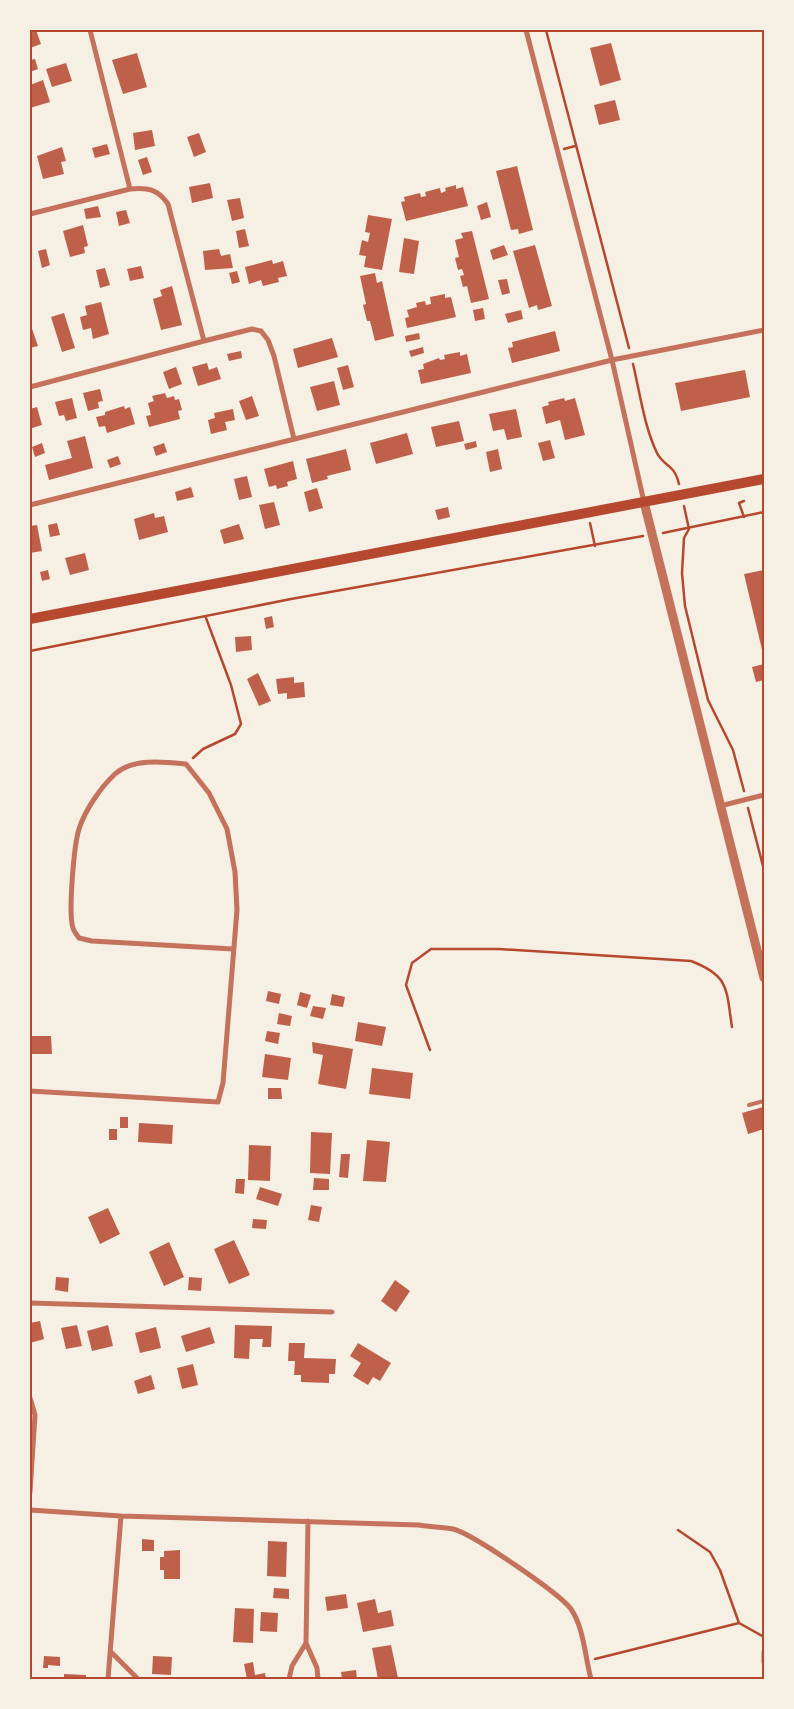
<svg xmlns="http://www.w3.org/2000/svg" width="794" height="1709" font-family="'Source Serif 4',serif">
<rect width="100%" height="100%" fill="#f6efe4"/>
<path fill="#bf614a" d="M30 30H36L41 44 30 48Z
M611 43 621 80 600 86 590 48Z
M137 53 147 87 123 94 112 60Z
M35 59 38 69 30 72V60Z
M66 63 72 81 52 87 46 69Z
M43 80 50 102 30 108V85Z
M615 100 620 120 599 125 594 105Z
M152 130 155 146 135 150 133 133Z
M199 133 206 152 194 157 187 137Z
M107 144 110 154 95 158 92 148Z
M62 147 66 161 61 162 64 174 43 179 37 156Z
M147 157 152 172 143 175 138 160Z
M517 166 533 230 519 234 518 229 511 230 496 171Z
M210 183 213 198 192 203 189 187Z
M456 185V189L463 187 468 206 406 221 401 202 405 201 404 197 420 193 421 197 426 196 425 192 440 188 441 193 446 191 445 188Z
M240 198 244 218 232 221 227 200Z
M487 202 491 217 481 220 477 206Z
M98 206 101 217 86 219 84 209Z
M126 210 130 223 119 226 116 212Z
M368 215 392 219 382 270 364 267 366 256 359 255 362 240 368 242 370 233 365 232Z
M83 225 88 246 84 247 85 253 70 257 63 231Z
M245 229 249 246 239 248 236 231Z
M472 231 489 299 471 303 467 286 463 287 460 276 464 275 462 269 458 270 455 258 459 257 455 240 463 238 461 233Z
M404 238 419 241 414 274 399 272Z
M504 245 508 255 493 260 490 250Z
M535 245 552 306 538 310 537 305 529 308 513 251Z
M46 249 50 265 42 268 38 251Z
M219 249 221 256 230 254 233 268 205 270 203 251Z
M272 260 273 264 283 261 287 276 278 278 279 282 263 286 261 280 249 284 245 267Z
M141 266 144 278 130 281 127 269Z
M105 268 110 285 100 288 96 270Z
M237 271 240 282 232 284 229 273Z
M375 273 377 283 382 281 394 336 375 341 370 321H367L363 305 366 304 360 276Z
M507 279 510 293 502 295 498 280Z
M172 286 182 325 161 330 153 299 162 296 160 290Z
M445 294V298L451 297 456 317 407 328 405 318 409 317 407 310 417 307 416 303 425 301 426 305 431 304 430 297Z
M101 302 109 334 93 339 91 328 83 330 80 317 87 315 85 306Z
M483 308 485 319 475 321 473 310Z
M521 310 523 319 508 323 505 314Z
M64 313 75 348 62 352 51 317Z
M30 323 38 346 30 348Z
M555 331 560 351 512 363 508 348 513 347 512 342Z
M419 333 420 339 406 342 405 336Z
M332 338 338 357 298 368 293 349Z
M423 347 424 353 411 357 409 351Z
M241 351 242 358 229 361 227 354Z
M460 352V356L467 354 471 373 421 384 418 370 424 369 423 364 439 358 440 360 445 359 444 355Z
M207 363 209 370 217 367 221 379 198 386 192 367Z
M348 365 354 387 343 390 337 368Z
M176 367 182 384 169 389 163 372Z
M745 370 750 397 681 411 675 383Z
M334 381 340 405 317 411 310 387Z
M100 389 103 401 98 402 99 408 88 411 83 393Z
M165 393 167 398 174 396 175 400 179 399 182 410 178 411 180 419 149 427 146 416 151 415 148 403 154 401 152 396Z
M252 396 259 416 246 420 239 401Z
M72 398 77 418 66 421 64 415 59 416 55 402Z
M564 398 565 401 575 398 585 435 565 440 560 420 546 424 542 407 549 405 548 402Z
M124 406 125 409 130 407 135 424 107 433 105 426 99 427 96 417 105 415V412Z
M37 407 42 425 32 428 30 409Z
M233 409 235 420 225 422 227 430 211 434 208 420 215 418 214 413Z
M516 409 522 437 507 440 504 429 493 431 489 414Z
M459 421 464 441 436 447 431 427Z
M407 433 413 454 376 464 370 443Z
M85 436 93 468 49 480 45 465 72 458 67 441Z
M550 440 555 458 543 461 538 443Z
M476 441 477 447 466 450 464 444Z
M42 443 45 453 35 457 32 447Z
M164 443 167 452 156 456 153 447Z
M346 449 351 470 327 476 328 479 312 483 306 459Z
M498 449 502 469 490 472 486 452Z
M118 456 121 464 110 468 107 460Z
M293 461 297 479 287 482 288 486 277 489 276 485 269 487 264 469Z
M247 476 252 497 239 500 234 479Z
M191 487 194 497 177 501 175 492Z
M317 488 323 508 309 512 304 492Z
M274 502 280 525 265 529 259 505Z
M448 507 450 517 438 520 435 510Z
M154 513 155 518 164 516 168 532 139 540 134 519Z
M57 523 60 535 50 537 48 525Z
M239 524 244 539 224 544 220 530Z
M37 525 42 551 30 553V526Z
M85 553 89 570 70 575 65 558Z
M48 570 50 579 42 581 40 572Z
M764 570V654H763L744 574Z
M272 616 274 627 266 629 264 618Z
M251 636 252 650 236 652 235 637Z
M764 664V680L756 682 752 667Z
M258 673 271 701 259 706 247 679Z
M294 677V683L304 682 305 697 287 699V693L278 694 276 679Z
M268 991 281 994 279 1004 266 1001Z
M300 992 311 995 307 1008 297 1005Z
M332 994 345 997 343 1007 330 1005Z
M313 1006 326 1008 323 1019 310 1016Z
M279 1013 292 1016 290 1026 277 1024Z
M358 1022 386 1027 382 1046 355 1041Z
M267 1031 280 1033 278 1044 265 1041Z
M30 1036H51L52 1054H30Z
M312 1042 353 1049 346 1089 318 1084 323 1055 313 1053Z
M265 1054 291 1058 288 1080 262 1077Z
M372 1068 413 1073 410 1099 369 1094Z
M268 1088H281L282 1099H268Z
M763 1107 764 1129 748 1134 742 1113Z
M120 1117H128V1128H120Z
M139 1123 173 1125 172 1144 138 1142Z
M109 1129H117V1140H109Z
M311 1132 332 1133 330 1174 310 1173Z
M367 1140 390 1142 386 1182 363 1181Z
M249 1145 271 1146 270 1181 248 1180Z
M341 1154H350L348 1178 339 1177Z
M314 1178 329 1179V1190H313Z
M236 1179H245L244 1194 235 1193Z
M260 1187 282 1194 278 1206 256 1199Z
M311 1205 322 1207 319 1222 308 1220Z
M108 1208 120 1234 100 1244 88 1217Z
M253 1219 267 1220 266 1229 252 1228Z
M234 1240 250 1275 229 1284 214 1249Z
M169 1242 184 1277 164 1286 149 1252Z
M56 1277 69 1278 68 1292 55 1290Z
M189 1277 202 1278 201 1291 188 1290Z
M395 1280 410 1291 396 1312 381 1301Z
M40 1321 44 1339 30 1343V1323Z
M77 1325 82 1346 66 1349 61 1328Z
M108 1325 113 1346 92 1351 87 1331Z
M235 1325 272 1326 271 1347H262L263 1339H250L249 1359 234 1358Z
M156 1327 161 1348 140 1353 135 1333Z
M210 1327 215 1343 186 1352 181 1336Z
M289 1343H305L304 1358 336 1359 335 1374H329V1383L301 1382V1375H294L295 1361H288Z
M358 1343 391 1363 380 1381 373 1377 368 1385 353 1376 361 1363 350 1356Z
M193 1364 198 1385 182 1389 177 1368Z
M151 1375 155 1389 138 1394 134 1381Z
M142 1539 154 1540V1551H142Z
M268 1541 287 1542 286 1577 267 1576Z
M180 1550V1579H164V1570H160V1557H164V1551Z
M274 1588 289 1589V1599L273 1598Z
M346 1594 348 1608 327 1611 325 1597Z
M375 1599 378 1613 391 1610 394 1626 363 1632 357 1603Z
M235 1608 254 1609 253 1643 233 1642Z
M261 1612 278 1613 277 1632 260 1631Z
M391 1645 398 1678 378 1679 372 1648Z
M44 1656 60 1657V1666L48 1665V1668H43Z
M153 1656 172 1657 171 1675 152 1674Z
M253 1662 255 1675 265 1673 266 1679H247L244 1664Z
M356 1670 357 1679H342L341 1672Z
M64 1674 86 1675V1679H64Z"/>
<g fill="none" stroke-linecap="round" stroke-linejoin="round">
<path stroke="#b5482f" stroke-width="2.5" d="M546 30 629 348
M564 149 575 146
M633 364C640 393 644 426 657 453 664 467 674 463 679 484
M744 501 739 503 744 517
M684 506 689 529 684 538 682 573 685 606 708 700 733 750 744 791
M590 523 595 546
M663 533 764 512
M30 651 291 599 643 536
M193 758 203 749 235 734 241 724 231 685 206 618
M748 808 764 870
M430 1050 406 985 412 963 431 949H499L691 961C730 976 726 989 732 1027
M678 1530 710 1552 720 1570 739 1623 764 1637
M595 1659 739 1623"/>
<path stroke="#c5725c" stroke-width="4" d="M749 1105 764 1101"/>
<path stroke="#c5725c" stroke-width="5" d="M90 30 130 189C147 187 158 189 168 204L204 341 252 329 261 331 268 340 274 356 294 439
M526 30 612 360 644 502
M30 214 130 189
M30 387 204 341
M30 505 612 360 764 330
M720 806 764 795
M30 1091 218 1102 223 1083 237 910 235 872 227 829 209 793 186 764C165 762 132 758 115 774 101 787 85 810 79 829 74 845 68 913 73 928 74 932 77 935 79 938L92 941 233 949
M30 1303 332 1312
M30 1398 35 1415 30 1492
M30 1510 121 1516 419 1525C430 1527 442 1527 453 1529 473 1534 559 1593 571 1609 584 1628 585 1657 591 1679
M308 1521 306 1643 317 1668 318 1679
M111 1652 138 1679
M764 1652V1662
M108 1679 121 1516
M289 1679 292 1666 306 1643"/>
<path stroke="#c5725c" stroke-width="9" d="M644 502 764 978"/>
<path stroke="#b5482f" stroke-width="10" d="M30 619 764 479"/>
</g>
<rect width="794" height="1709" fill="none" stroke="#f6efe4" stroke-width="62"/>
<rect x="31" y="31" width="732" height="1647" fill="none" stroke="#b5482f" stroke-width="2"/>
</svg>
